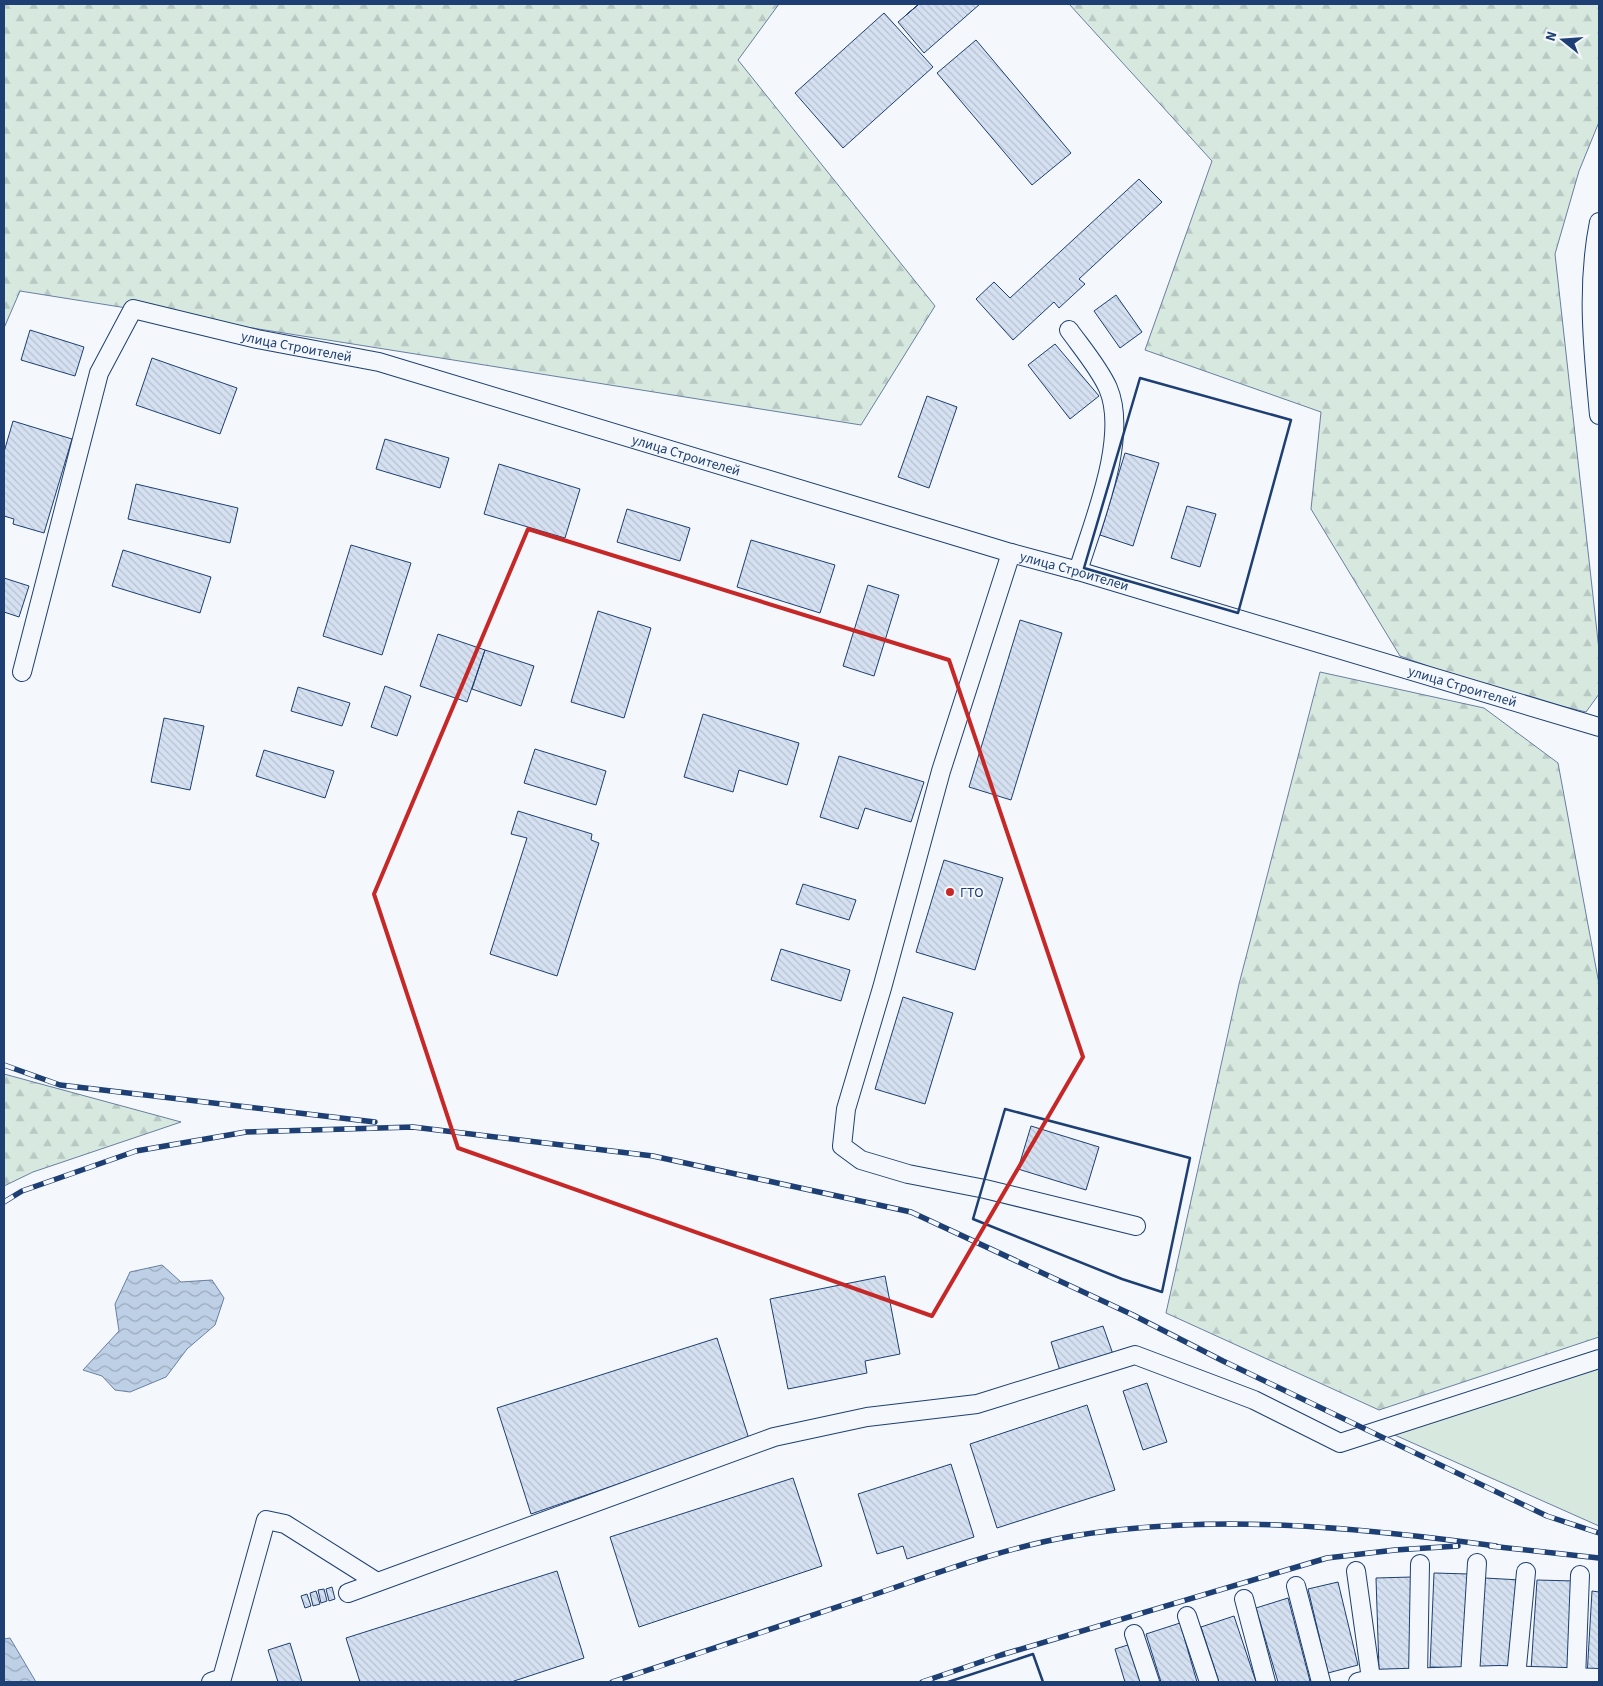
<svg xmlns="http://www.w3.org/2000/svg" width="1603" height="1686" font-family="'Source Sans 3',sans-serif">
<defs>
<pattern id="forest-firs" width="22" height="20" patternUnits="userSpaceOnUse" patternTransform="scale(1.25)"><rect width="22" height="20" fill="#d7e8df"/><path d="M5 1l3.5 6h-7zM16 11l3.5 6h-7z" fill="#b8c8c3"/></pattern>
<pattern id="water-waves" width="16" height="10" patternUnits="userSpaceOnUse" patternTransform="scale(1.25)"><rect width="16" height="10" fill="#bed0e5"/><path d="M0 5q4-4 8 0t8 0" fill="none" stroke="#9aaabe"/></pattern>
<pattern id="building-back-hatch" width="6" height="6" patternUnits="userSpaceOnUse" patternTransform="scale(1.25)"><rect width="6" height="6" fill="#d5e0f0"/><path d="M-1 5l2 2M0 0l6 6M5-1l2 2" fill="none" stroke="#b6c1d1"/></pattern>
</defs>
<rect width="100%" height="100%" fill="#f4f7fb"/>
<path fill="#d7e8df" stroke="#687fa3" d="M1599 1367V1526L1388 1432Z"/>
<path fill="url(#forest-firs)" stroke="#687fa3" d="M4 4H779L738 60 935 306 861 425 20 291 4 328Z
M1069 4H1599V122L1579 171 1555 254 1599 650V694L1586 712 1498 691 1400 656 1311 509 1321 412 1145 350 1212 161Z
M1320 672 1484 708 1558 763 1599 984V1337L1379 1410 1166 1313 1239 984Z
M4 1074 181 1122 33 1172 4 1186Z"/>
<path fill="url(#water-waves)" stroke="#687fa3" d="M162 1265 181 1282 212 1280 224 1298 215 1325 187 1349 166 1377 130 1392 115 1390 102 1376 83 1370 119 1331 115 1304 130 1272Z
M10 1638 36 1682H4V1639Z"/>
<path fill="url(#building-back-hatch)" stroke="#1d3f73" d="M919 4 906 15 919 4H980L924 53 898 22Z
M884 13 933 67 843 148 795 93Z
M976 40 1071 153 1032 185 937 73Z
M1139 179 1162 202 1079 279 1085 284 1059 308 1054 302 1013 340 976 299 994 282 1010 298Z
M1116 295 1142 332 1120 348 1094 311Z
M30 330 84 347 75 376 21 360Z
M1055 344 1099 396 1070 419 1028 365Z
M152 358 237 388 220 434 136 405Z
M927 396 957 407 929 488 898 477Z
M13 421 72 439 44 533 13 524 14 519 4 516V452Z
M385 439 449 458 440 488 376 469Z
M1125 453 1159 463 1133 546 1100 535Z
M499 464 580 489 565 538 484 514Z
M136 484 238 508 230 543 128 519Z
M1187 506 1216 514 1200 567 1171 558Z
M627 509 690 528 680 561 617 542Z
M751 540 835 565 820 613 737 587Z
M351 545 411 563 382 655 323 636Z
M123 550 211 577 200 613 112 586Z
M4 578 29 586 19 617 4 612Z
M868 585 899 595 874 676 843 666Z
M598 611 651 628 624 718 571 702Z
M1020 620 1062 633 1011 800 969 787Z
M438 634 485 650 467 702 420 686Z
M485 650 534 666 521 706 472 689Z
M385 686 411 696 397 736 371 727Z
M298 687 350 703 342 726 291 711Z
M703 714 799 743 787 785 739 770 733 792 684 777Z
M164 718 204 726 190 790 151 782Z
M535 749 606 771 596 805 524 783Z
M264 750 334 771 325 798 256 776Z
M839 756 924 782 911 822 865 808 858 829 820 817Z
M518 811 592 834 591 840 599 843 557 976 490 954 527 838 511 834Z
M944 860 1003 878 975 970 916 952Z
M803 884 856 900 849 920 796 904Z
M781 949 850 970 841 1001 771 980Z
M903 997 953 1013 925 1104 875 1089Z
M1031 1126 1099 1147 1086 1190 1018 1169Z
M885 1276 900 1354 865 1361 867 1373 788 1389 770 1299Z
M1103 1326 1114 1357 1061 1374 1051 1342Z
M717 1338 749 1439 531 1514 497 1408Z
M1147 1383 1167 1442 1143 1450 1123 1391Z
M1087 1405 1115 1490 997 1528 970 1444Z
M951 1464 974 1537 907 1559 903 1546 877 1554 858 1494Z
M793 1478 822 1566 639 1627 610 1537Z
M557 1571 584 1658 511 1682H360L346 1638Z
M1434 1573 1469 1574 1466 1668 1430 1667Z
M1412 1577 1414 1669 1379 1670 1376 1578Z
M1485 1578 1520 1580 1514 1671 1479 1669Z
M1537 1580 1574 1581 1569 1672 1531 1670Z
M1338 1582 1358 1665 1328 1673 1308 1589Z
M332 1587 335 1599 329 1601 326 1589Z
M324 1589 327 1601 321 1603 318 1590Z
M316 1591 320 1604 313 1606 310 1593Z
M1592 1591 1599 1592V1677L1587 1676Z
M307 1594 311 1606 305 1608 301 1596Z
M1288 1598 1310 1681 1306 1682H1278L1256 1608Z
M1234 1616 1256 1682H1219L1201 1627Z
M1180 1623 1197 1682H1161L1146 1634Z
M290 1643 302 1682H278L268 1650Z
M1131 1644 1142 1682H1125L1115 1649Z"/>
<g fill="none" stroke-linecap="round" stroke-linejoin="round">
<g stroke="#1d3f73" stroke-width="20">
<g id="minor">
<path d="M1599 222C1586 287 1593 350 1599 415"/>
<path d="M1069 330C1082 348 1099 368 1108 388 1129 437 1093 522 1078 571"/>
<path d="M1011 553 941 771 882 988 846 1109 842 1146 861 1160 908 1174 985 1189 1136 1226"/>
<path id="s1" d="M22 672 99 373 133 309 257 339 379 362 1011 553 1078 571 1599 727"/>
<path d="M1356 1571 1371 1679"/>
<path d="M1296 1586 1321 1682"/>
<path d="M348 1593 774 1437 867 1417 977 1404 1135 1355 1254 1400 1340 1443 1599 1359"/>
<path d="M1244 1599 1266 1682"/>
<path d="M1187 1616 1209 1682"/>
<path d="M1134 1634 1150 1682"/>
<path d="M1470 1676 1477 1563"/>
<path d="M1516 1677 1526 1572"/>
<path d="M1418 1678 1420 1564"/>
<path d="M1576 1679 1580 1575"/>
<path d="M211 1682 222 1678 266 1520 285 1524 377 1582"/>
<path d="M1358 1682 1371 1679 1499 1675 1599 1678"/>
</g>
</g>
<use href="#minor" stroke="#f4f7fb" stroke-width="18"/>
<g stroke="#1d3f73" stroke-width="5.5">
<path id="rail" d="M4 1065 60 1085 375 1122
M4 1202 22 1191 136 1151 246 1132 413 1127 653 1156 911 1212 1133 1315 1223 1361 1547 1516 1599 1533
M1490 1546 1599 1558
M612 1682C697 1654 782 1626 867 1597 935 1574 1002 1548 1073 1536 1214 1513 1355 1527 1496 1546
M922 1682 1001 1655 1327 1558 1395 1550 1458 1546"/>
</g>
<use href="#rail" stroke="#f4f7fb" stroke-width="4" stroke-dasharray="11" stroke-linecap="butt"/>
<path stroke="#1d3f73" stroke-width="2.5" d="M1140 378 1291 420 1238 613 1084 568Z
M1005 1109 1190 1158 1162 1292 1122 1279 973 1219Z
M948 1682 1033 1654 1043 1682"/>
</g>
<path fill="none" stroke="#c62828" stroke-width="4" stroke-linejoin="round" d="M528 529 949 660 1083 1057 932 1316 458 1148 374 894Z"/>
<circle fill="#c62828" stroke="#f4f7fb" stroke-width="2" cx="950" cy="892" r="5"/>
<g text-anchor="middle" stroke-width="4" stroke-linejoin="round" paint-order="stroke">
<g font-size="14" fill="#1d3f73" stroke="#f4f7fb">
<text dy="5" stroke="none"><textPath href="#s1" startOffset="549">улица Строителей</textPath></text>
<text dy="5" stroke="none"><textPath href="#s1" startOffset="954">улица Строителей</textPath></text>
<text dy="5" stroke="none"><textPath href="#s1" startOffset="1359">улица Строителей</textPath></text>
<text dy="5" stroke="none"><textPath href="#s1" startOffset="1764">улица Строителей</textPath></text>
</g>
<g font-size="14" fill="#1d3f73" stroke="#f4f7fb" text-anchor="start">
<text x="960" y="897">ГТО</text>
</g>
</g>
<rect width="1603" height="1686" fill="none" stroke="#1d3f73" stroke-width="10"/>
<g transform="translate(1563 40) rotate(287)" stroke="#f4f7fb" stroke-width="4" paint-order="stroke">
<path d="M0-4L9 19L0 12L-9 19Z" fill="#1d3f73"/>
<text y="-8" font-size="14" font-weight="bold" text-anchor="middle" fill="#1d3f73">N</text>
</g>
</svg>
